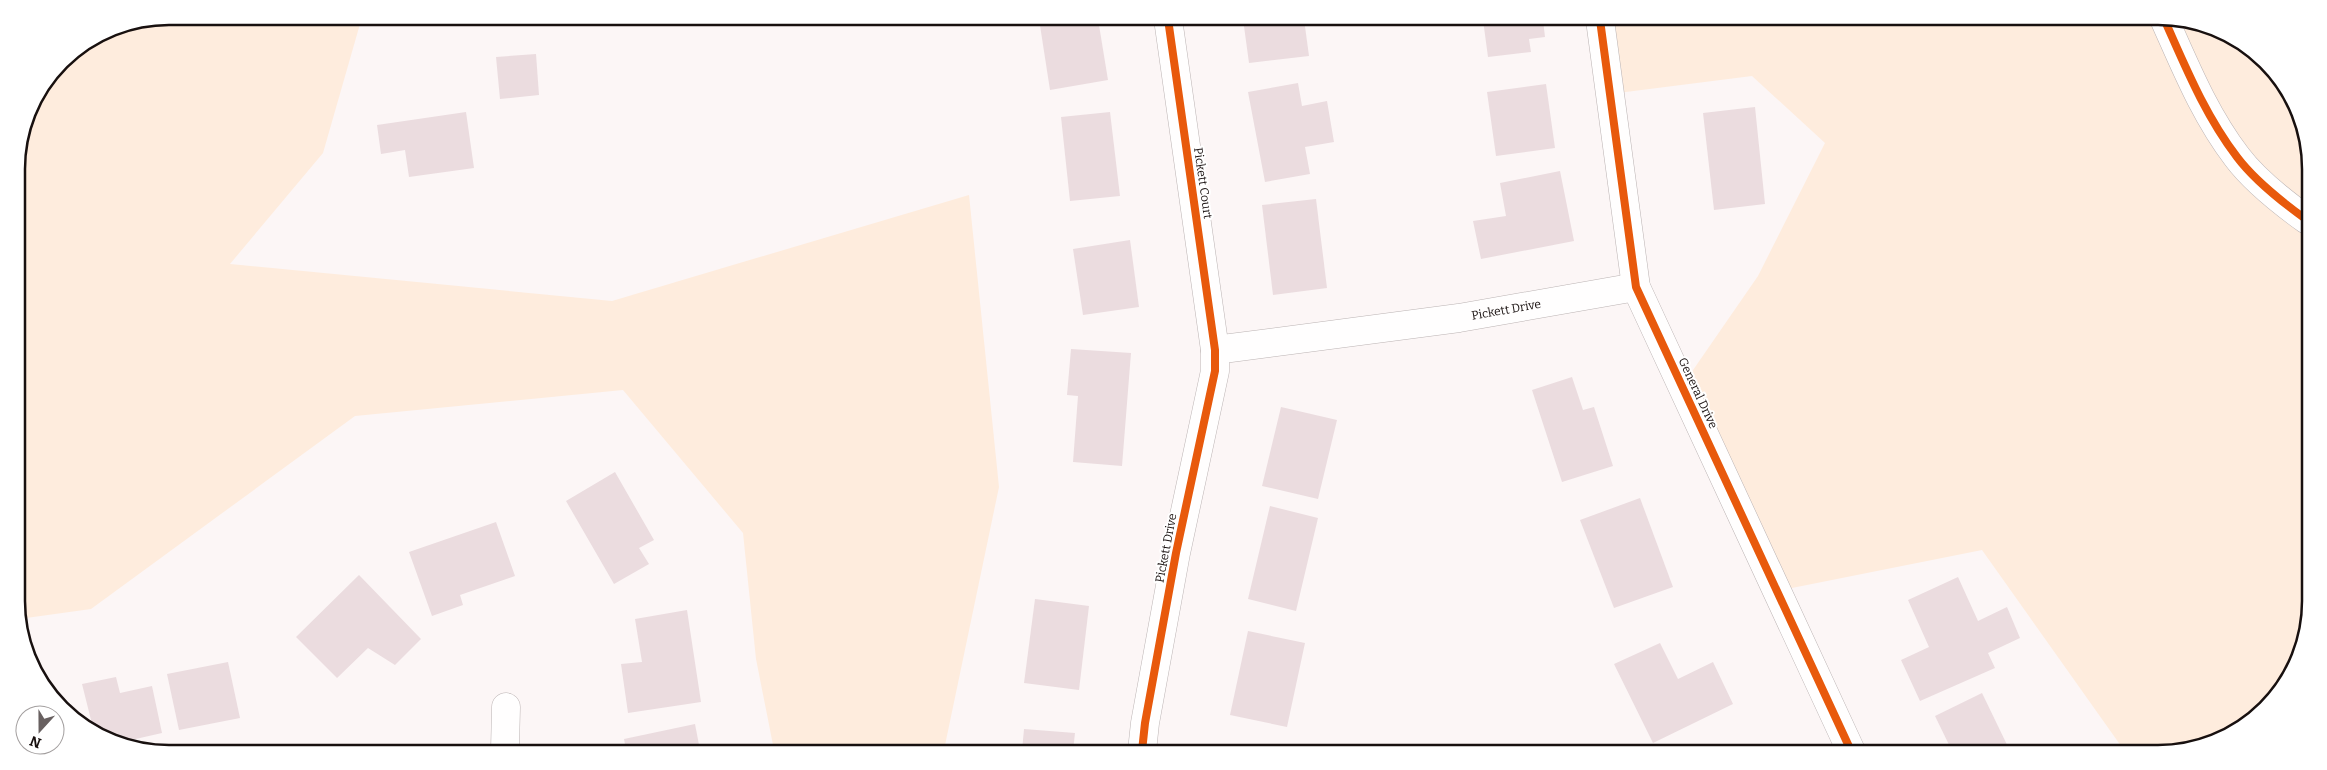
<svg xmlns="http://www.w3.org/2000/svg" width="2327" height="770" viewBox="0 0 2327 770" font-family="Bitter,serif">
	<rect width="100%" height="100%" fill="#fcf6f6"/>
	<g fill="#feecdd">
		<path d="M169 16 362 17 323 153 230 264 612 301 969 195 999 487 944 750H774L756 659 743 533 623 390 355 416 91 609 19 619 17 159 28 110 61 61 111 28Z"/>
		<path d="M1600 20 2198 22 2243 42 2273 68 2308 139 2305 641 2285 686 2251 722 2216 742 2168 753H2126L1982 550 1777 591 1682 386 1758 276 1825 143 1752 76 1610 94Z"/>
	</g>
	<g fill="#ebdcdf">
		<path d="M1039 19H1098L1108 80 1050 90Z"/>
		<path d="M1243 19H1304L1309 56 1249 63Z"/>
		<path d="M1483 20H1543L1545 37 1529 39 1531 52 1488 57Z"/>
		<path d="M536 54 539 95 500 99 496 57Z"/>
		<path d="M1298 83 1302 106 1327 101 1334 142 1305 147 1310 174 1265 182 1248 92Z"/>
		<path d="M1546 84 1555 148 1496 156 1487 92Z"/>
		<path d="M1755 107 1765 204 1714 210 1703 113Z"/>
		<path d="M466 112 474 168 409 177 405 150 381 154 377 125Z"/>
		<path d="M1110 112 1120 196 1070 201 1061 117Z"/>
		<path d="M1560 171 1574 241 1481 259 1473 221 1506 216 1500 183Z"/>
		<path d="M1316 199 1327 288 1273 295 1262 205Z"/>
		<path d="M1130 240 1139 307 1083 315 1073 249Z"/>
		<path d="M1071 349 1131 353 1122 466 1073 462 1078 396 1067 395Z"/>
		<path d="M1572 377 1583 410 1594 407 1613 466 1562 482 1532 390Z"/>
		<path d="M1281 407 1337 420 1318 499 1262 486Z"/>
		<path d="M615 472 654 540 639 548 649 564 614 584 566 501Z"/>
		<path d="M1640 498 1673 587 1614 608 1580 520Z"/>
		<path d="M1270 506 1318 518 1296 611 1248 599Z"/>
		<path d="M496 522 515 576 460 595 463 605 432 616 409 552Z"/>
		<path d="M359 575 421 639 395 665 368 648 337 678 296 637Z"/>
		<path d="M1958 577 1978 621 2007 607 2020 638 1988 653 1995 668 1920 701 1901 660 1929 647 1908 600Z"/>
		<path d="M1035 599 1089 606 1079 690 1024 683Z"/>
		<path d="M687 610 701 702 628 713 621 664 642 662 635 619Z"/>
		<path d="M1248 631 1305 643 1287 727 1230 715Z"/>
		<path d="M1660 643 1678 679 1713 662 1733 704 1653 743 1614 664Z"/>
		<path d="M228 662 240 718 179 730 167 674Z"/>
		<path d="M116 677 120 693 152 686 162 733 118 743 94 732 82 684Z"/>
		<path d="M1982 693 2011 753H1953L1935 716Z"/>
		<path d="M695 724 700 750H626L624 739Z"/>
		<path d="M1024 729 1075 733 1073 751H1022Z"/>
	</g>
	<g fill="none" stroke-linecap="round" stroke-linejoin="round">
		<g stroke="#bbb3b3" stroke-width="29">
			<g id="street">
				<path d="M1600 20 1636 287 1852 753"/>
				<path id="s1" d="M1215 350 1459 318 1636 287"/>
				<path d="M505 749 506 707"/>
				<path d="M1142 751 1145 723 1176 553 1215 371V350L1168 19"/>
			</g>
		</g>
		<g stroke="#bbb3b3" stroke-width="29">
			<path id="secondary" d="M2165 21C2186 68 2205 115 2237 157 2255 181 2282 202 2307 220"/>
		</g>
		<use href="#street" stroke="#fffefe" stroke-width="28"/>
		<use href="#secondary" stroke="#fffefe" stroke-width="28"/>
		<g stroke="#fff" stroke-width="11">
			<g id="cycleway">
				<path d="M1600 20 1636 287 1852 753"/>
				<path d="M2165 21C2186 68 2205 115 2237 157 2255 181 2282 202 2307 220"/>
				<path d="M1142 751 1145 723 1176 553 1215 371V350L1168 19"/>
			</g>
		</g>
		<use href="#cycleway" stroke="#e8590c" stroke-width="8"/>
	</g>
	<g text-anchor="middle" stroke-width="4" stroke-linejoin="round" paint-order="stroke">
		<g font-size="12" fill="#18100f" stroke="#fff">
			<text transform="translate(1203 183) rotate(82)" y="4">Pickett Court</text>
			<text dy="4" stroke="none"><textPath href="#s1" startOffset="294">Pickett Drive</textPath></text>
			<text transform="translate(1698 393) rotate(65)" y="4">General Drive</text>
			<text transform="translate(1166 548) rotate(-79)" y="4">Pickett Drive</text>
		</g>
	</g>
	<path d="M0 0H2327V770H0ZM169 25H2158A144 144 0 0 1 2302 169V601A144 144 0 0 1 2158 745H169A144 144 0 0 1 25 601V169A144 144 0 0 1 169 25Z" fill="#fff" fill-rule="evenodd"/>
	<path fill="none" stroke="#18100f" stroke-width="2.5" d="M169 25H2158A144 144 0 0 1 2302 169V601A144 144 0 0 1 2158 745H169A144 144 0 0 1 25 601V169A144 144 0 0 1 169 25Z"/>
	<g transform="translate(40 730) rotate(201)"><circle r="24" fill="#ffffff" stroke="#a39f9f"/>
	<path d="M0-4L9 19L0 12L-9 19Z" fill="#686060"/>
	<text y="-8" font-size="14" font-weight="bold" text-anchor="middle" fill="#18100f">N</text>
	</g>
</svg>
